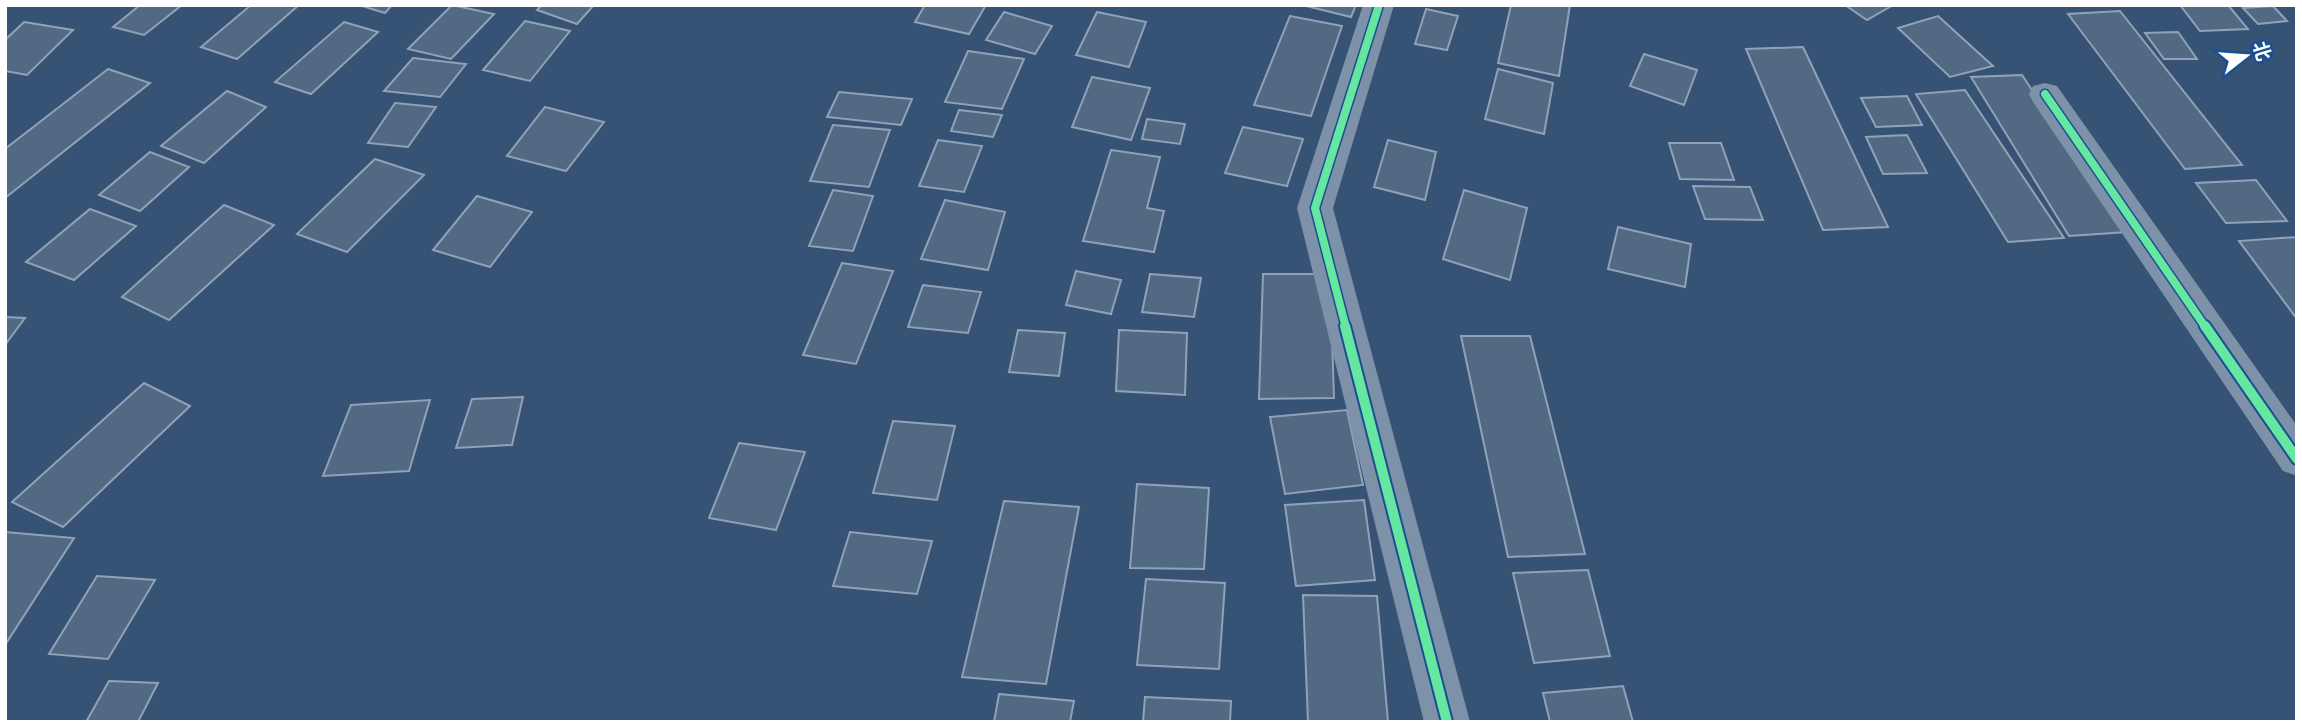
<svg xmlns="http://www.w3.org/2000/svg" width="2302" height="727" viewBox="0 0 2302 727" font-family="'Source Sans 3','Noto Sans SC',sans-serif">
	<rect width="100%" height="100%" fill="#365274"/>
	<g fill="#526984" stroke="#92a2b6" stroke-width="2">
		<path d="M140 5H182L144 35 113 27Z"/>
		<path d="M251 5H299L237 59 201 47Z"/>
		<path d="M359 5H392L385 13Z"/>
		<path d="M452 5 494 14 451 59 408 49Z"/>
		<path d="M542 5H594L577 24 537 10Z"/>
		<path d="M925 5H986L969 34 915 22Z"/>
		<path d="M1302 5H1356L1351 17Z"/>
		<path d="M1511 5H1570L1559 76 1498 63Z"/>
		<path d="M1845 5H1893L1867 20Z"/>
		<path d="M2180 5H2228L2248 29 2200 31Z"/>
		<path d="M2273 6 2287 21 2258 24 2243 8Z"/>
		<path d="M1426 9 1458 16 1447 50 1415 44Z"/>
		<path d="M2120 11 2242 165 2185 169 2068 14Z"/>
		<path d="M1004 12 1052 26 1035 54 986 40Z"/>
		<path d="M1097 12 1146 22 1129 67 1076 55Z"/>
		<path d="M1290 16 1342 26 1311 116 1254 105Z"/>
		<path d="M1938 16 1993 66 1950 77 1898 28Z"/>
		<path d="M525 21 570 31 530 81 483 70Z"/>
		<path d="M24 22 73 30 27 75 5 71V40Z"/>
		<path d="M344 22 378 32 311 94 275 82Z"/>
		<path d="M2178 32 2197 59H2164L2145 33Z"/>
		<path d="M1803 47 1888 227 1823 230 1746 49Z"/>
		<path d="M968 51 1024 59 1002 109 945 102Z"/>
		<path d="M1644 54 1697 70 1684 105 1630 86Z"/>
		<path d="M413 58 466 64 440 97 384 91Z"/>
		<path d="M108 69 150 83 5 198V149Z"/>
		<path d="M1498 69 1553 83 1544 134 1485 119Z"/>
		<path d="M2022 75 2127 232 2069 236 1971 77Z"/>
		<path d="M1092 77 1150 88 1131 140 1072 127Z"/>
		<path d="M1965 90 2064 238 2008 242 1916 94Z"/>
		<path d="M227 91 266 107 204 163 161 146Z"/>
		<path d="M839 92 912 99 901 125 827 117Z"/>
		<path d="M1907 96 1922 125 1876 127 1861 98Z"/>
		<path d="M395 103 436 107 408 147 368 143Z"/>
		<path d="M545 107 604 122 566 171 507 156Z"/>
		<path d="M959 110 1002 115 993 137 951 131Z"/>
		<path d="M1147 119 1185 124 1180 144 1142 139Z"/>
		<path d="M833 125 890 130 869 187 810 181Z"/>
		<path d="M1243 127 1303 139 1287 186 1225 173Z"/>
		<path d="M1907 135 1927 173 1883 174 1866 137Z"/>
		<path d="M938 140 982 146 964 192 919 186Z"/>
		<path d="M1388 140 1436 152 1425 200 1374 187Z"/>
		<path d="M1669 143H1721L1734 180 1680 179Z"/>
		<path d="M1111 150 1160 157 1147 208 1164 211 1154 252 1083 241Z"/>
		<path d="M150 152 189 167 140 211 99 195Z"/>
		<path d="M375 159 424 175 347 252 297 234Z"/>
		<path d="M2256 180 2287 221 2226 223 2196 183Z"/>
		<path d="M1693 186 1750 187 1763 220 1705 219Z"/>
		<path d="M833 190 873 196 853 251 809 246Z"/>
		<path d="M1464 190 1527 208 1510 280 1443 259Z"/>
		<path d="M477 196 532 212 490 267 433 250Z"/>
		<path d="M945 200 1005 212 988 270 921 259Z"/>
		<path d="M224 205 274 225 169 320 122 297Z"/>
		<path d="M90 209 136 226 74 280 26 262Z"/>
		<path d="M1618 227 1691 244 1685 287 1608 269Z"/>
		<path d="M2297 237V319L2239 241Z"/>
		<path d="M842 263 893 271 856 364 803 355Z"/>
		<path d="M1076 271 1121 280 1111 314 1066 305Z"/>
		<path d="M1150 274 1201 278 1194 317 1142 312Z"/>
		<path d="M1263 274H1330L1334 398 1259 399Z"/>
		<path d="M923 285 981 292 968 333 908 327Z"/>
		<path d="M5 317 25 318 5 345Z"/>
		<path d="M1018 330 1065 333 1059 376 1009 372Z"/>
		<path d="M1119 330 1187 333 1185 395 1116 391Z"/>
		<path d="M1461 336H1530L1585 554 1508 557Z"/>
		<path d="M144 383 190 406 63 527 12 502Z"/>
		<path d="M523 397 512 445 456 448 472 399Z"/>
		<path d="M430 400 409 471 323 476 351 405Z"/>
		<path d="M1347 410 1363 485 1285 494 1270 417Z"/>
		<path d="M893 421 955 426 937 500 873 493Z"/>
		<path d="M739 443 805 452 776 530 709 518Z"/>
		<path d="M1137 484 1209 488 1204 569 1130 568Z"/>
		<path d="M1364 500 1375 580 1296 586 1285 505Z"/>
		<path d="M1004 501 1079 507 1046 684 962 677Z"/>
		<path d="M5 532 74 538 5 645Z"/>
		<path d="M850 532 932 541 917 594 833 586Z"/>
		<path d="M1588 570 1610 656 1534 663 1513 573Z"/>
		<path d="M97 576 155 580 108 659 49 654Z"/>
		<path d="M1146 579 1225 583 1219 669 1137 665Z"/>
		<path d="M1303 595 1377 596 1388 722H1308Z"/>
		<path d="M109 681 158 683 138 722H86Z"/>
		<path d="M1623 686 1633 722H1550L1543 693Z"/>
		<path d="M999 694 1074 701 1070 722H994Z"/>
		<path d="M1145 697 1231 701 1230 722H1143Z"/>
	</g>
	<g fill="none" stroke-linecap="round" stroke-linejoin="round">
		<g fill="#7d92a8" fill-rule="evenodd">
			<path d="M1363 5H1394L1333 208 1470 722H1424L1297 208Z"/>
			<path d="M2045 83 2057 86 2297 426V476L2283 471 2033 102 2029 94 2033 86Z"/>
		</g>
		<g stroke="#1b4f8f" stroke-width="11">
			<g id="cycleway-far1">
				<path d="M2045 94 2206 328"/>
				<path d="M1346 328 1315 208 1379 5"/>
			</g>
		</g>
		<g stroke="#1b4f8f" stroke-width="14">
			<g id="cycleway">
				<path d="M1345 326 1447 722"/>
				<path d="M2205 326 2297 459"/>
			</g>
		</g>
		<use href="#cycleway-far1" stroke="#66e7a1" stroke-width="8"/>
		<use href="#cycleway" stroke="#66e7a1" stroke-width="10"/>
	</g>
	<rect width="2302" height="727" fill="none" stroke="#ffffff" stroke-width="14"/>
	<g transform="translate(2246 56) rotate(73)" stroke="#1b4f8f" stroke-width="5" paint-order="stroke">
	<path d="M0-5L12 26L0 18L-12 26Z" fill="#ffffff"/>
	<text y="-10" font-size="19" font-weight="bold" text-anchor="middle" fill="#ffffff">北</text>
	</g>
</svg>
